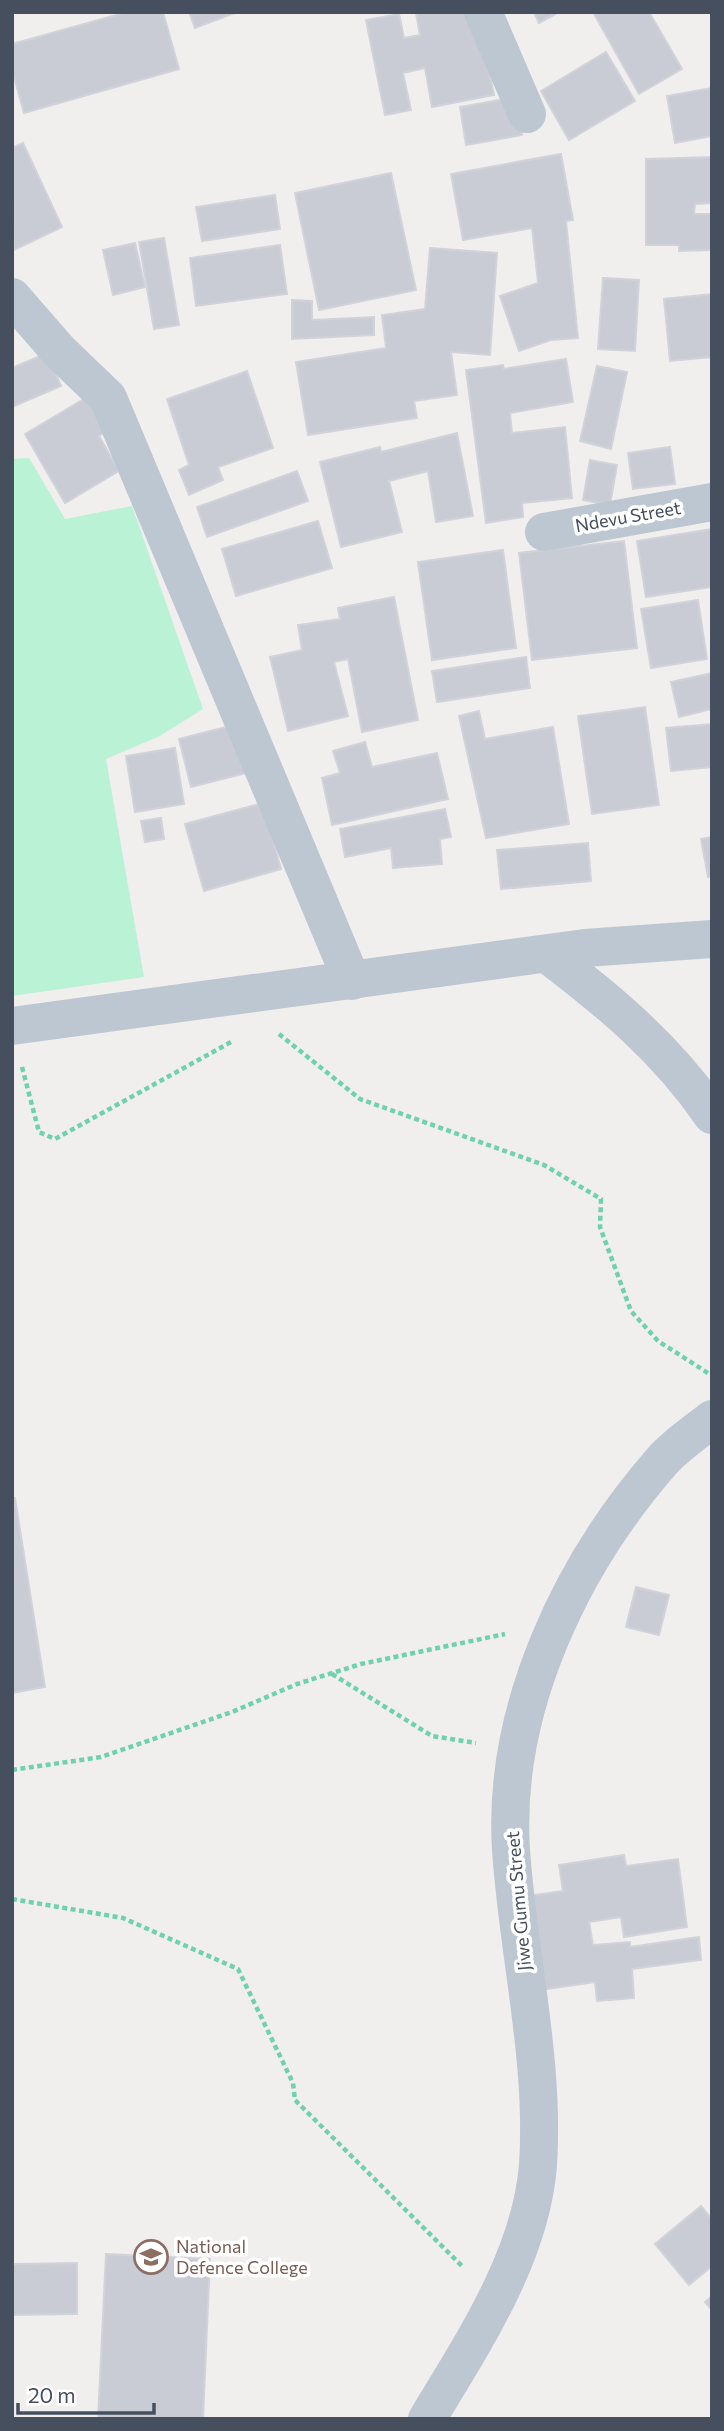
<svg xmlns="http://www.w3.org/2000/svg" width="724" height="2431" viewBox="0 0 724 2431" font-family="Commissioner,sans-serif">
	<rect width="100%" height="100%" fill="#f1eeee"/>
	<path fill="#b9f2d5" d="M29 458 65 519 132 506 203 709 160 736 106 759 144 977 12 996V459Z"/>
	<g fill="#c9ccd4" stroke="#d2d3da" stroke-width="2">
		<path d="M127 12H163L179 69 24 113 12 70V44Z"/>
		<path d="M189 12H237L195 28Z"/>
		<path d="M477 12 494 95 432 107 425 68 403 73 411 110 385 115 366 20 399 14 404 38 420 35 416 13Z"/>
		<path d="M534 12H559L539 23Z"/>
		<path d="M593 12H649L682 69 639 94Z"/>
		<path d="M606 52 635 101 569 140 541 91Z"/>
		<path d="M712 88V136L675 143 667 96Z"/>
		<path d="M516 97 522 135 466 145 460 107Z"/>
		<path d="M23 143 62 227 14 250 12 148Z"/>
		<path d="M561 154 573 220 566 221 578 338 551 340 519 351 500 296 538 283 532 228 463 240 451 174Z"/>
		<path d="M712 157V203L695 204 694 214H712V250L679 251V245H646V159Z"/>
		<path d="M391 173 416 290 319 310 295 193Z"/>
		<path d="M275 195 280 229 202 241 196 207Z"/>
		<path d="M164 238 179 325 154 329 139 242Z"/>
		<path d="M135 243 145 287 113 295 103 250Z"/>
		<path d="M280 245 287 294 196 306 190 258Z"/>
		<path d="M430 248 497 253 490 355 451 352 457 395 414 401 417 418 308 435 296 362 386 348 382 315 425 309Z"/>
		<path d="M603 278 639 280 635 351 598 349Z"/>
		<path d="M712 294V357L670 361 664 299Z"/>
		<path d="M292 300 312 301V320L374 317V335L292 339Z"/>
		<path d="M47 353 61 386 12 407V368Z"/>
		<path d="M566 359 573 402 510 413 512 433 565 427 572 498 522 503 523 517 486 523 466 370 503 365 504 369Z"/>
		<path d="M597 366 627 372 611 449 580 441Z"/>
		<path d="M247 371 273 448 218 467 223 480 189 495 179 470 189 465 167 399Z"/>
		<path d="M87 397 107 431 99 436 119 471 65 503 25 434Z"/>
		<path d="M457 433 473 516 436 522 428 471 389 481 402 532 341 547 320 462 380 447 381 452Z"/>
		<path d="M670 447 675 484 633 489 628 453Z"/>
		<path d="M590 460 617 465 610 505 583 500Z"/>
		<path d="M297 471 308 501 207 537 197 507Z"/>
		<path d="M318 521 332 568 236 596 222 549Z"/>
		<path d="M712 529V587L646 597 637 541Z"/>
		<path d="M624 541 637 648 532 660 519 553Z"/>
		<path d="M503 550 516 648 432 660 418 562Z"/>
		<path d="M394 597 418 720 362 732 348 659 334 662 348 716 288 731 270 657 302 650 298 625 340 619 338 608Z"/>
		<path d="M698 600 707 659 651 668 641 609Z"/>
		<path d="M526 657 530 688 437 702 432 671Z"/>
		<path d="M712 673V709L679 717 671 682Z"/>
		<path d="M645 707 659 805 592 814 578 716Z"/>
		<path d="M479 711 485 739 553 727 569 824 486 838 459 716Z"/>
		<path d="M242 723 254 771 191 787 179 739Z"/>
		<path d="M712 724V767L671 771 666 728Z"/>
		<path d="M365 742 372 767 437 753 448 799 332 825 322 778 340 773 333 751Z"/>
		<path d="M175 748 184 804 135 812 126 756Z"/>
		<path d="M263 803 281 869 204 891 185 824Z"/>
		<path d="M445 809 451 837 440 839 442 864 393 868 391 848 345 857 340 829Z"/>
		<path d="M161 818 164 839 145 842 141 821Z"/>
		<path d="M712 837V876L708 877 701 839Z"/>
		<path d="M588 843 591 881 501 889 497 850Z"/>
		<path d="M15 1498 45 1687 12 1693V1499Z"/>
		<path d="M636 1587 669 1595 659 1635 626 1627Z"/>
		<path d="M624 1855 626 1866 678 1859 687 1927 624 1937 621 1917 589 1922 593 1945 630 1942V1947L699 1937 701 1960 632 1969 634 1998 597 2001 595 1982 533 1991 519 1897 563 1891 559 1865Z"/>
		<path d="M701 2206 712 2219V2266L689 2285 655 2244Z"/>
		<path d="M106 2254 210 2259 203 2419H98Z"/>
		<path d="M77 2263V2314L12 2315V2264Z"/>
		<path d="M712 2296V2310L705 2302Z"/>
	</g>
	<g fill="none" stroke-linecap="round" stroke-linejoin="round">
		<g stroke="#6fd2ac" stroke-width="4.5" stroke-dasharray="5 3.5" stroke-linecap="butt">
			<path d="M279 1034 360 1099 544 1165 601 1199 600 1227 631 1311 658 1341 711 1375"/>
			<path d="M22 1067 39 1132 55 1139 231 1042"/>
			<path d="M332 1674 432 1736 476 1743"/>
			<path d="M12 1770 101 1757 232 1712 297 1684 361 1664 505 1634"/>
			<path d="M12 1899 123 1918 238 1969 293 2083 295 2100 463 2267"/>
		</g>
		<g stroke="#bdc7d1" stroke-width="38">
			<path d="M483 12 527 114"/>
			<path d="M12 297 59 351 108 398 352 981"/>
			<path d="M544 532 712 502"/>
			<path d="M547 954C609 1001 667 1049 712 1115"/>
			<path d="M12 1026 585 948 712 939"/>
			<path d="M427 2419C473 2343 531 2256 538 2165 545 2060 518 1954 511 1850 502 1709 571 1565 662 1461 676 1445 696 1432 712 1419"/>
		</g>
	</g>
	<defs>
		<g id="school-ring" transform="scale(1.75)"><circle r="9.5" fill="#fff" stroke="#8d6e63" stroke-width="1.5"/><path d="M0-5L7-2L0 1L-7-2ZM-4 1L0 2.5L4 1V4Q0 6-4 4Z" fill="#8d6e63"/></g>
	</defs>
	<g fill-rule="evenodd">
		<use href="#school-ring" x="151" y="2257"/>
	</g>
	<g text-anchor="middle" stroke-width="7" stroke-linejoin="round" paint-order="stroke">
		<g font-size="18" fill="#454f5d" stroke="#fff">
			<text transform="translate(628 517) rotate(-10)" y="6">Ndevu Street</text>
			<text transform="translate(519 1901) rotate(-95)" y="6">Jiwe Gumu Street</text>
		</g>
		<g font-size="18" fill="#785e54" stroke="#fff" text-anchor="start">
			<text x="176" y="2253">National<tspan x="176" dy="21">Defence College</tspan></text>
		</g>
	</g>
	<rect width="724" height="2431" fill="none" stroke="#454f5d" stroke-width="28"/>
	<path d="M18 2403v10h136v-10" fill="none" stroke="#454f5d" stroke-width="3.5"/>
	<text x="28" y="2403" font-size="21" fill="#454f5d" stroke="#ffffff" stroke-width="5" paint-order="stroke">20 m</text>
</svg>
